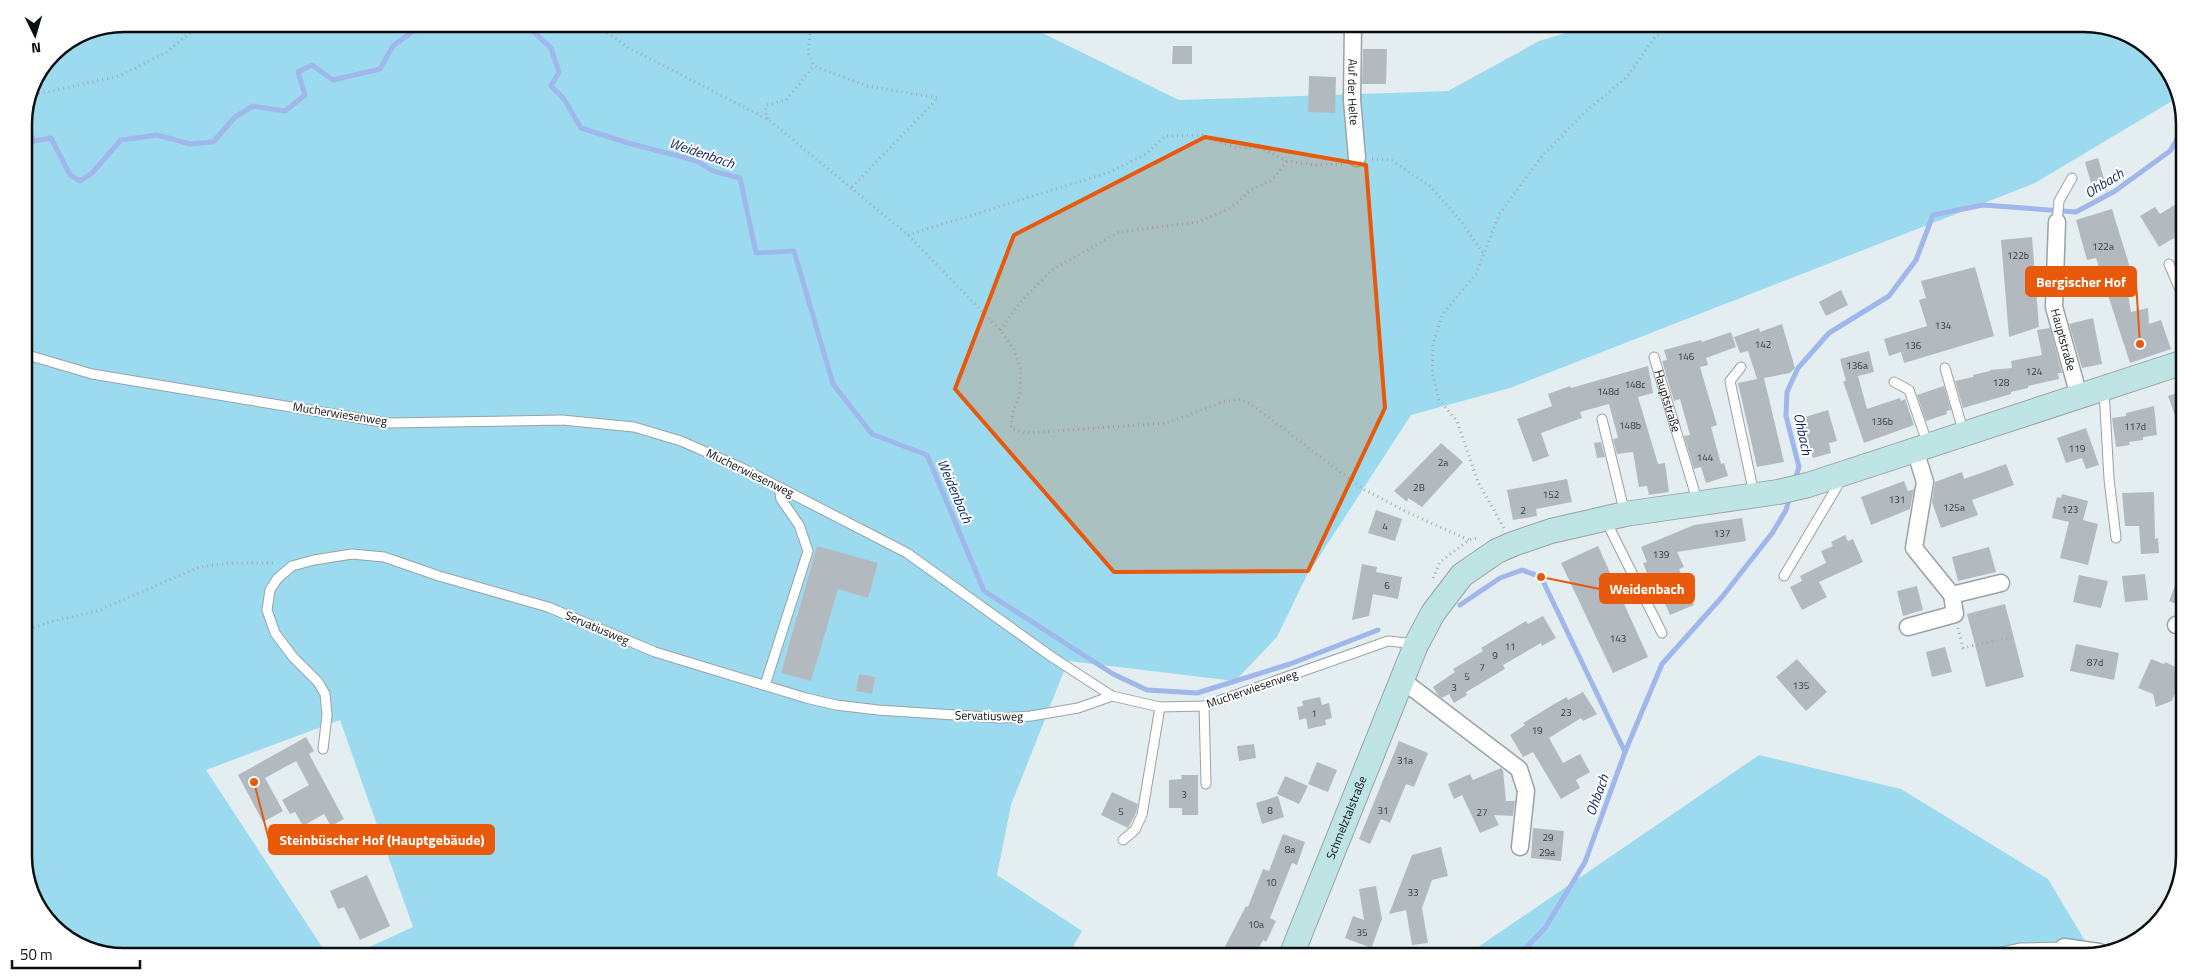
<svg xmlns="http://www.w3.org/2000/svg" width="2208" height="980" viewBox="0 0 2208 980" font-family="'Titillium Web',sans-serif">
	<rect width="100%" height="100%" fill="#e4eef1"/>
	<g fill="#9cdbef">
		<path d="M124 24H1024L1179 100 1448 91 1539 41 1596 24H2084L2123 31 2167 68 2177 98 2035 183 1510 388 1411 415 1306 577 1277 637 1235 681 1068 661 1011 805 997 875 1082 931 1068 956H350L413 927 340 720 206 770 328 956H124L85 949 44 917 24 863V118L31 85 53 53 86 31Z"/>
		<path d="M1759 755 1901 789 2048 879 2093 954 2084 956H1465Z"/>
	</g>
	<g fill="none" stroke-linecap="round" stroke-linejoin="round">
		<g stroke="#9fb7ea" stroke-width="5">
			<path d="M525 24 551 48 559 72 551 86 564 99 581 128 628 143 697 161 713 171 740 178 756 253 794 251 833 384 872 434 927 455 984 591 1113 674 1147 690 1197 693 1290 664 1378 630"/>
			<path d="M24 122 34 141 51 138 70 175 80 181 92 173 121 140 157 135 190 144 213 142 235 117 253 106 285 111 305 95 298 72 312 65 333 80 380 69 393 46 413 31 469 27 480 24"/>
			<path d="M1795 480 1799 467 1786 416 1787 392 1798 368 1829 333 1889 296 1916 260 1933 215 1983 205 2076 212 2115 191 2170 151 2176 141 2184 119"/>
			<path d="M1460 605 1500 578 1522 570 1541 577 1625 752"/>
			<path d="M1518 956 1545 928 1585 862 1625 752 1662 664 1722 597 1773 532 1786 510 1790 496"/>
		</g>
	</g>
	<g fill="#b2babf">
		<path d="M1173 46H1192V64H1172Z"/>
		<path d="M1363 49H1387L1386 84H1362Z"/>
		<path d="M1309 76 1336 77 1335 113 1308 112Z"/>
		<path d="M2098 158 2104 179 2091 183 2085 162Z"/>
		<path d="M2184 199V254L2174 238 2159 247 2140 216 2155 207 2160 214Z"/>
		<path d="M2112 209 2131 271 2124 273 2131 312 2148 308 2149 324 2161 320 2171 349 2130 363 2096 258 2087 260 2076 220Z"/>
		<path d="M2032 237 2039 327 2009 337 2001 240Z"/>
		<path d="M1975 267 1994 336 1904 363 1901 352 1889 356 1884 339 1927 326 1919 300 1926 298 1921 281Z"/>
		<path d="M1841 290 1848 305 1826 316 1819 302Z"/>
		<path d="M2093 318 2102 364 2082 368 2069 324Z"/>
		<path d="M1782 324 1795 368 1790 373 1764 378 1784 462 1757 467 1738 383 1757 379 1748 351 1740 353 1734 337 1759 328 1760 332Z"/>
		<path d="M2050 328 2062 373H2058L2059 379 2028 386V388L2011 392V394L1963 408 1955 381 1973 377V375L1990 371V370L2012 368 2011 361 2042 355 2037 330Z"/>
		<path d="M1731 332 1736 347 1706 358 1708 365 1700 367 1717 425 1711 427 1721 464 1724 463 1728 476 1706 483 1701 467 1694 469 1684 436 1690 435 1680 399 1674 401 1662 361 1667 360 1664 350 1701 340 1702 342Z"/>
		<path d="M1869 351 1874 372 1858 376 1867 409 1900 398 1901 401 1905 399 1914 425 1864 443 1843 381H1846L1840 359Z"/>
		<path d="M1648 366 1653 393 1638 397 1658 464 1665 463 1669 492 1649 495 1647 486 1639 487 1633 452 1617 454 1613 439 1618 438 1609 404 1580 412 1582 418 1541 433 1549 456 1533 462 1517 419 1552 406 1548 394 1570 386 1571 388Z"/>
		<path d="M1944 386 1951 410 1946 411 1947 414 1926 421 1917 395Z"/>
		<path d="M2184 391V435H2182L2168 396Z"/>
		<path d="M2154 406 2157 435 2143 437V440L2129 442 2130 445 2116 447 2112 418 2126 416V413Z"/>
		<path d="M1828 410 1837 441 1829 443 1831 453 1813 458 1802 418Z"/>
		<path d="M2086 428 2099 465 2086 469 2082 458 2066 463 2057 438Z"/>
		<path d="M1601 442 1605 457 1597 458 1594 443Z"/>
		<path d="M1441 443 1463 462 1422 507 1408 498 1407 502 1394 491Z"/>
		<path d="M2006 464 2014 485 1972 500 1978 515 1941 528 1932 502 1935 482 1962 472 1964 479Z"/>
		<path d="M1567 479 1572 502 1536 509 1537 516 1513 520 1507 490Z"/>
		<path d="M1904 481 1908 491 1914 489 1910 509 1871 525 1861 497Z"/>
		<path d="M2154 492 2155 539 2158 538 2159 553 2141 554 2139 526H2125L2122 493Z"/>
		<path d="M2062 494 2088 501 2083 520 2098 524 2088 565 2060 558 2069 522 2052 518 2057 497 2061 498Z"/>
		<path d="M1376 510 1402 519 1395 541 1368 533Z"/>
		<path d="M1742 518 1746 541 1677 552 1684 567 1679 569 1694 605 1670 615 1661 594 1656 595 1643 563 1647 562 1641 547 1694 525Z"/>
		<path d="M1845 535 1848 541 1853 539 1863 562 1819 582 1827 597 1802 610 1790 587 1802 581 1800 576 1826 563 1821 551 1833 546 1831 542Z"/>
		<path d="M817 546 878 563 868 598 838 589 811 681 781 673Z"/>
		<path d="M1598 546 1648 657 1613 673 1561 563Z"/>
		<path d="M1989 547 1996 572 1958 581 1952 557Z"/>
		<path d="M1362 564 1377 567 1376 572 1402 577 1398 599 1373 594 1369 616 1352 620Z"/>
		<path d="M2183 565H2184V607L2169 601Z"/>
		<path d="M2145 574 2148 600 2125 602 2122 576Z"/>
		<path d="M2079 575 2108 581 2101 608 2073 602Z"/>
		<path d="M1917 586 1923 610 1903 616 1897 591Z"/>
		<path d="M2005 604 2024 677 1986 687 1967 614Z"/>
		<path d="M1543 616 1556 638 1542 646 1541 643 1503 665 1505 669 1466 692 1467 695 1454 703 1449 694 1442 698 1438 695 1433 687 1455 672 1453 669 1483 651 1481 648 1526 621 1528 624Z"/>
		<path d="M2076 644 2119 653 2114 680 2070 671Z"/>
		<path d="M1945 647 1952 672 1932 677 1926 652Z"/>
		<path d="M1797 659 1827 692 1806 711 1776 677Z"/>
		<path d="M2151 659 2164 664 2165 662 2184 671 2172 701 2156 707 2153 694 2138 688Z"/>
		<path d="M859 674 875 677 872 694 856 691Z"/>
		<path d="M1583 692 1597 714 1583 721 1581 718 1549 738 1563 763 1580 754 1590 772 1576 780 1580 788 1561 799 1533 752 1523 757 1510 735 1525 725 1523 723 1556 703 1567 697 1568 700Z"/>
		<path d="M1320 697 1322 705 1329 703 1332 718 1325 720 1326 725 1308 729 1306 718 1299 720 1297 707 1303 706 1302 701Z"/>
		<path d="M306 737 314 751 309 754 344 819 331 826 324 814 303 826 295 812 290 814 282 800 309 785 296 761 265 778 283 811 263 822 238 775Z"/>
		<path d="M1399 741 1428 753 1414 787 1406 784 1390 823 1381 819 1370 844 1359 839Z"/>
		<path d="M1254 744 1256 758 1239 761 1237 746Z"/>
		<path d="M1317 762 1337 770 1328 792 1308 784Z"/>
		<path d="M1501 768 1503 770 1506 801H1515L1513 816 1494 815 1499 825 1480 833 1462 795 1454 799 1448 784 1470 774 1473 780Z"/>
		<path d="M1181 775H1198V815H1182V808H1169V780L1182 779Z"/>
		<path d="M1285 776 1308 786 1299 804 1277 794Z"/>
		<path d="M1112 792 1138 804 1136 813 1128 828 1101 815Z"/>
		<path d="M1278 796 1284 817 1262 824 1256 803Z"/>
		<path d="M1533 828 1564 831 1561 861 1531 858Z"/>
		<path d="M1283 834 1305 842 1297 865 1292 863 1270 918 1276 921 1266 942 1263 940 1255 956H1220L1246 906 1248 907 1263 869 1269 871Z"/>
		<path d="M1441 847 1448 876 1432 880 1422 908 1428 943 1412 945 1406 910 1389 914 1412 855Z"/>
		<path d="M367 875 390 926 360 940 344 907 338 909 330 891Z"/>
		<path d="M1376 886 1382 919 1370 952 1369 947 1345 938 1353 916 1364 920 1359 889Z"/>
	</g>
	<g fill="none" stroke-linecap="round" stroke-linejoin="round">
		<g stroke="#99a2a5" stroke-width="11">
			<g id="lane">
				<path d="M2057 222 2059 201 2072 178"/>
				<path d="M2169 264 2184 299"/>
				<path d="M24 354 92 374 388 423 562 420 634 427 681 441 740 467 907 553 1052 657 1112 696 1160 707 1204 706 1388 641 1416 644"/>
				<path id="s1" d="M1654 357 1698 503"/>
				<path d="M1741 367 1730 381 1754 494"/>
				<path d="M1945 368 1964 434"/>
				<path d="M1894 382 1909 390 1928 445"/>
				<path d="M2104 389 2109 479 2116 538"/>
				<path d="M1602 419 1625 514"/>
				<path d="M1605 519 1662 633"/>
				<path d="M1784 576 1841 480"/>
				<path d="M765 685 808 551 799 525 781 499 779 487"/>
				<path d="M1204 706 1206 784"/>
				<path d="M323 749 327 715 325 694 318 682 293 657 275 633 267 610 270 590 277 579 292 566 314 560 352 554 384 557 439 576 548 607 655 652 806 698 836 705 878 710 1001 718 1031 716 1078 708 1112 696"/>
				<path d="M1123 840 1135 830 1142 815 1160 707"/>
				<path d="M1983 956 2021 948 2064 947"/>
				<path d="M2048 956 2063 947"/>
			</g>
		</g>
		<g stroke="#99a2a5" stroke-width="19">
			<g id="street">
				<path id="s2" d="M1353 24 1352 100 1357 158"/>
				<path id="s3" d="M2057 222 2054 307 2079 396"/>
				<path d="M1952 595 2001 583"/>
				<path d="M2176 625 2184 627"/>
				<path d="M1908 627 1955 614 1952 595 1914 548 1925 482 1915 450"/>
				<path d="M1402 680 1519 769 1526 791 1520 847"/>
				<path d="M2064 947 2099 952"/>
			</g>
		</g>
		<g stroke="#99a2a5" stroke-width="26">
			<g id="secondary">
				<path id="s4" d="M1291 956 1416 645 1433 613 1462 575 1497 551 1513 544 1551 531 1625 514 1778 492 1808 485 2184 362"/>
			</g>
		</g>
		<g stroke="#a2aaac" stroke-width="3" stroke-dasharray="1 4" stroke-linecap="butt">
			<path d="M595 24 629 48 769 120 908 235 1000 330 1014 349 1021 370 1020 394 1013 411 1011 428 1026 433 1167 423 1223 402 1238 399 1251 404 1363 489 1409 513 1469 540"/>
			<path d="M811 24 808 53 814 66 867 86 938 98 852 187"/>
			<path d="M29 96 119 76 167 52 200 24"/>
			<path d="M768 119 765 111 767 105 786 100 814 66"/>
			<path d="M1372 159 1391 160 1430 186 1461 221 1484 255"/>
			<path d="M908 235 1110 172 1146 154 1165 136 1202 135 1236 148 1259 147 1287 161 1315 165 1344 164"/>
			<path d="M1000 330 1023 299 1052 270 1119 232 1198 222 1231 208 1251 190 1272 180 1287 161"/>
			<path d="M1504 528 1478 482 1457 421 1439 400 1432 372 1433 344 1442 315 1476 274 1499 215 1542 156 1586 111 1626 78 1655 37 1674 24"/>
			<path d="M1433 578 1440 562 1469 540 1479 538"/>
			<path d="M1958 628 1963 648 2013 637"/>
			<path d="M24 631 49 622 97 611 199 567 232 563H276"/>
		</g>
		<use href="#lane" stroke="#fff" stroke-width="9"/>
		<use href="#street" stroke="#fff" stroke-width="16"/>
		<use href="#secondary" stroke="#bee4e4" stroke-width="24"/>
	</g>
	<path fill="#e8590c" fill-opacity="0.2" stroke="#e8590c" stroke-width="4" stroke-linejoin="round" d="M1205 137 1366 165 1385 408 1308 571 1114 572 955 389 1014 235Z"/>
	<g text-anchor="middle" stroke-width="4" stroke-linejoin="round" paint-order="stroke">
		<g font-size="10" fill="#353a3c">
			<text x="2103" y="250">122a</text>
			<text x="2018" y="259">122b</text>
			<text x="1943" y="329">134</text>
			<text x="1763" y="348">142</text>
			<text x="1913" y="349">136</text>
			<text x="1686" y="360">146</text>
			<text x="1857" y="369">136a</text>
			<text x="2034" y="375">124</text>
			<text x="2001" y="386">128</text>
			<text x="1635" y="388">148c</text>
			<text x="1608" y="395">148d</text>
			<text x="1882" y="425">136b</text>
			<text x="1630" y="429">148b</text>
			<text x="2135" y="430">117d</text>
			<text x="2077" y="452">119</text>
			<text x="1705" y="461">144</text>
			<text x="1443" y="466">2a</text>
			<text x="1419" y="491">2B</text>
			<text x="1551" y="498">152</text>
			<text x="1897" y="503">131</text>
			<text x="1954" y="511">125a</text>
			<text x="2070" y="513">123</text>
			<text x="1523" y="514">2</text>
			<text x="1385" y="530">4</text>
			<text x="1722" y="537">137</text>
			<text x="1661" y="558">139</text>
			<text x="1387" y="589">6</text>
			<text x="1618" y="642">143</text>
			<text x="1510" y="650">11</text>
			<text x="1495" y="659">9</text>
			<text x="2095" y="666">87d</text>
			<text x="1482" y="671">7</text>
			<text x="1467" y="680">5</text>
			<text x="1801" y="689">135</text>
			<text x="1454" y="691">3</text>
			<text x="1566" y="716">23</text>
			<text x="1314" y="717">1</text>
			<text x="1537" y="734">19</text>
			<text x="1405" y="764">31a</text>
			<text x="1184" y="798">3</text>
			<text x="1270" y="814">8</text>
			<text x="1383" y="814">31</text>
			<text x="1121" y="815">5</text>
			<text x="1482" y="816">27</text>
			<text x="1548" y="841">29</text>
			<text x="1290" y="853">8a</text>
			<text x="1547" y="856">29a</text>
			<text x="1271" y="886">10</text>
			<text x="1413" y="896">33</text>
			<text x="1256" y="928">10a</text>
			<text x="1362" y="936">35</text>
		</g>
		<g font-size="12" fill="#0b0f10" stroke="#fff">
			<text dy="4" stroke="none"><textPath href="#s2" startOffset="68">Auf der Helte</textPath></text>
			<text dy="4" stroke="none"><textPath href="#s3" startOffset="119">Hauptstraße</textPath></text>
			<text dy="4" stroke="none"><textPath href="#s1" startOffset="46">Hauptstraße</textPath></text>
			<text transform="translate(340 414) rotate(9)" y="4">Mucherwiesenweg</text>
			<text transform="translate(750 473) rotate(26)" y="4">Mucherwiesenweg</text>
			<text transform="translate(597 628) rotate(23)" y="4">Servatiusweg</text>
			<text transform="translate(1252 689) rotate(-19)" y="4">Mucherwiesenweg</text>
			<text transform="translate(989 716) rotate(1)" y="4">Servatiusweg</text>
			<text dy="4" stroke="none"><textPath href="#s4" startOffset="149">Schmelztalstraße</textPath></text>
		</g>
		<g font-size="14" font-style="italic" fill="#0f2660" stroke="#fff">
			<text transform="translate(702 153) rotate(19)" y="5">Weidenbach</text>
			<text transform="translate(2104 183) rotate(-32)" y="5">Ohbach</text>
			<text transform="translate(1803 434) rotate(78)" y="5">Ohbach</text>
			<text transform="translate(955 491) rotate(67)" y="5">Weidenbach</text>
			<text transform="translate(1597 795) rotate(-70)" y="5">Ohbach</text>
		</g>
	</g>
	<path d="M0 0H2208V980H0ZM124 32H2084A92 92 0 0 1 2176 124V856A92 92 0 0 1 2084 948H124A92 92 0 0 1 32 856V124A92 92 0 0 1 124 32Z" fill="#fff" fill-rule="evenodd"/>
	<path fill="none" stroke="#0b0f10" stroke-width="2.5" d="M124 32H2084A92 92 0 0 1 2176 124V856A92 92 0 0 1 2084 948H124A92 92 0 0 1 32 856V124A92 92 0 0 1 124 32Z"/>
	<path fill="none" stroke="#e8590c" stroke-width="2" d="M2140 344L2136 282M1541 577L1600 589M254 782L269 840"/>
	<g fill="#e8590c" stroke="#fff" stroke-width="2">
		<circle cx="2140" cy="344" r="5"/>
		<circle cx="1541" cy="577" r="5"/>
		<circle cx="254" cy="782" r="5"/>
	</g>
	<g fill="#e8590c" stroke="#e8590c" stroke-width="2">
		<rect x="2026" y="267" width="110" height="29" rx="5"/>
		<rect x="1600" y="574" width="94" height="29" rx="5"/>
		<rect x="269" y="825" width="225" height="29" rx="5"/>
	</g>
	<g font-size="14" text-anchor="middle" font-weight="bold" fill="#fff">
		<text x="2081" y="287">Bergischer Hof</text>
		<text x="1647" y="594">Weidenbach</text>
		<text x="382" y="845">Steinbüscher Hof (Hauptgebäude)</text>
	</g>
	<g transform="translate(35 35) rotate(175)" stroke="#ffffff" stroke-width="4" paint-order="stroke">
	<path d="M0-4L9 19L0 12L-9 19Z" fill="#0b0f10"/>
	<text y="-8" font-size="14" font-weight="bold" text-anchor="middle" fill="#0b0f10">N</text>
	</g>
	<path d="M12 960v8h128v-8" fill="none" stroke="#0b0f10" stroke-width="2.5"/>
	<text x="20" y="960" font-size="15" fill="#0b0f10" stroke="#ffffff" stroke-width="4" paint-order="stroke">50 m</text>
</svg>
